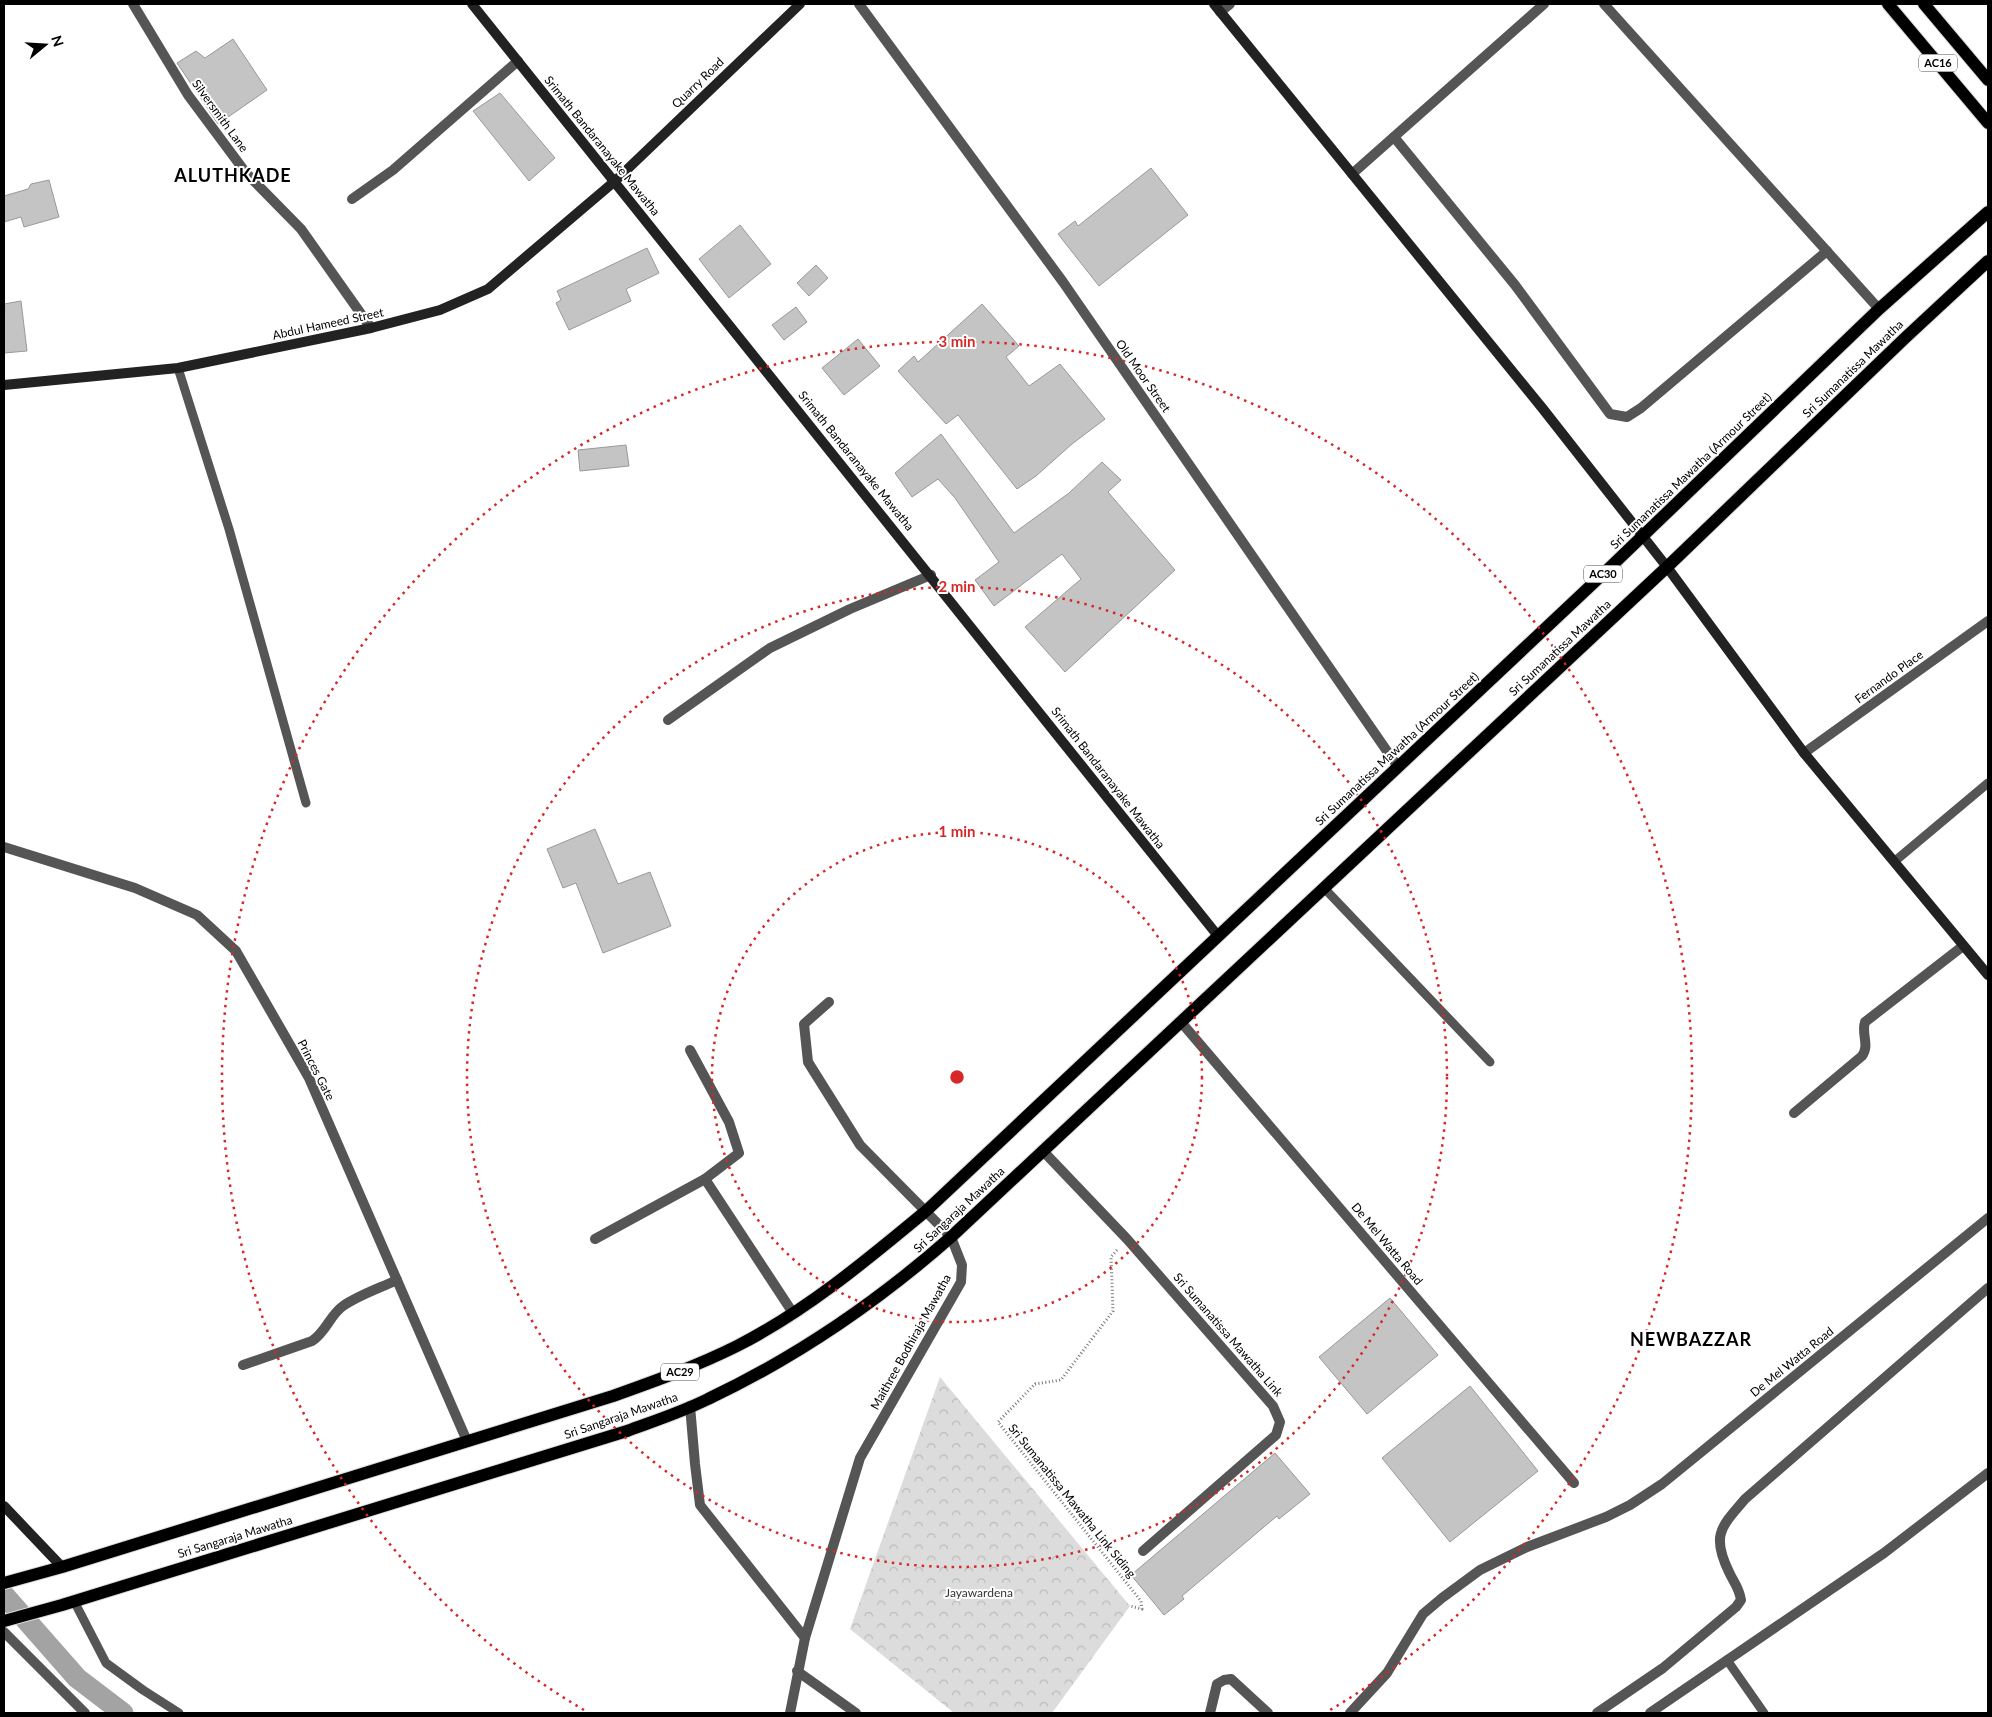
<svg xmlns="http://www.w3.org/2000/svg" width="1992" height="1717" viewBox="0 0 1992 1717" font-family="Lato,sans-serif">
	<defs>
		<pattern id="forest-crowns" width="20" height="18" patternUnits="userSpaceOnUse" patternTransform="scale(1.25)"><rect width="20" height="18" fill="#dcdcdc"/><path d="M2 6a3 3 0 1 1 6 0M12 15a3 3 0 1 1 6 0" fill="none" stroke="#bbb"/></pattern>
	</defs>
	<rect width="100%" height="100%" fill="#fff"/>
	<path fill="url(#forest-crowns)" d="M940 1377 1130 1606 1052 1713H954L850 1629Z"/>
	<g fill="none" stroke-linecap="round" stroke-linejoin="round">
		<path stroke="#a3a3a3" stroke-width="21" d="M4 1595 77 1678 123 1713"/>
	</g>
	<g fill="#c4c4c4" stroke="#999">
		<path d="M233 39 267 90 218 124 177 63 196 51 205 58Z"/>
		<path d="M500 93 555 158 529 181 473 111Z"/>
		<path d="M1151 168 1188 215 1099 286 1058 234 1075 221 1078 226Z"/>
		<path d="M49 180 59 217 24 227 21 217 4 222V196L28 189 31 184Z"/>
		<path d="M740 225 771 264 729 298 699 259Z"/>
		<path d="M647 248 659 273 626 289 631 301 569 330 556 303 561 300 557 291Z"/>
		<path d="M816 265 828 278 809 296 797 283Z"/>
		<path d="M21 301 27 351 4 353V304Z"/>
		<path d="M982 304 1019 346 1006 357 1029 386 1060 364 1105 419 1072 444 1036 476 1017 489 958 415 946 424 898 371 914 356 918 362Z"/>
		<path d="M796 307 807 322 784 340 772 325Z"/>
		<path d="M858 339 880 366 844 395 822 368Z"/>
		<path d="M941 434 1014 533 1069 493 1102 462 1121 480 1108 492 1175 570 1065 672 1025 627 1081 579 1062 554 994 606 975 580 999 562 955 498 938 479 912 497 895 473Z"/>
		<path d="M626 445 629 466 580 471 578 450Z"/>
		<path d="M595 829 618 884 650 872 671 926 603 953 576 883 563 888 547 849Z"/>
		<path d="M1390 1298 1438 1355 1367 1414 1319 1357Z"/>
		<path d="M1470 1386 1538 1471 1450 1542 1382 1458Z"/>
		<path d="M1275 1453 1310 1494 1279 1519 1277 1516 1182 1596 1184 1599 1164 1615 1131 1575Z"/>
	</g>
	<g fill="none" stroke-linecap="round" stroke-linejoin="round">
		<g stroke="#dbdbdb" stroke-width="14">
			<g id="primary">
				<path d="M1888 4 1988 123"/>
				<path d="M1924 4 1988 80"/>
				<path d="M4 1583 62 1567 613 1396C655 1381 697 1366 737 1346 806 1311 867 1260 926 1211L1602 575 1879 309 1988 212"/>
				<path d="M4 1621 62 1605 627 1431C654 1421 682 1412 708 1399 799 1356 876 1303 951 1237L1667 567 1905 338 1988 261"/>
			</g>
		</g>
		<path stroke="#777" stroke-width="3" stroke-dasharray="1 2.5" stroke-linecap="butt" d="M1117 1250 1111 1257 1113 1311 1061 1380 1035 1384 998 1422 1141 1601 1142 1609 1130 1606"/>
		<g stroke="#555" stroke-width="9">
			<path d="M178 368 229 529 306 803"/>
			<path d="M1895 861 1988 783"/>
			<path d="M1324 888 1490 1062"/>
			<path d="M74 1601 106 1663 143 1690 179 1713"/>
			<path d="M1727 1660 1764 1713"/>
		</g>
		<g stroke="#555" stroke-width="10">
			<path d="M133 4 188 95 246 173 301 229 371 328"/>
			<path d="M859 4 1063 282 1398 767"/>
			<path d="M1604 4 1879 309"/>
			<path d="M1220 12 1230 4"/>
			<path d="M1394 137 1515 285 1610 414 1627 417 1641 408 1827 251"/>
			<path d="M1352 174 1544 4"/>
			<path d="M352 199 393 170 518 61"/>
			<path d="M668 720 770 648 850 609 931 575"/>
			<path d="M1804 753 1988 621"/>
			<path d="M4 847 135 888 197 915 236 951 309 1078 467 1441"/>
			<path d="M1181 1022 1574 1483"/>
			<path d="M1794 1113 1862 1056C1870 1045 1861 1034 1865 1022L1963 946"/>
			<path d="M1043 1151 1127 1239 1273 1406 1280 1422 1276 1435 1143 1551"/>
			<path d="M705 1179 793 1313"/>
			<path d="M595 1239 705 1179 739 1153 729 1122 690 1050"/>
			<path d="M243 1365 312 1341C326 1332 330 1315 343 1306 359 1295 380 1288 397 1280"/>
			<path d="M690 1406 695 1464 700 1505 805 1638"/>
			<path d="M4 1632 85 1713"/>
			<path d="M797 1671 856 1713"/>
			<path d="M790 1713 805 1638 860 1458 961 1282 962 1265 951 1237 860 1145 808 1062 804 1024 829 1002"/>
			<path d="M1210 1713 1217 1684 1224 1680 1231 1679 1268 1713"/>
			<path d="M1350 1713 1387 1673 1423 1614 1442 1598 1480 1570 1527 1547 1606 1517 1630 1505 1662 1484 1988 1218"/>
			<path d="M1597 1713 1663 1668 1736 1607 1741 1600C1739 1587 1734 1583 1729 1572 1711 1535 1721 1527 1745 1499L1988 1288"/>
			<path d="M1650 1713 1884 1553 1988 1473"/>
		</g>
		<g stroke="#222" stroke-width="10">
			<path d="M472 4 1218 936"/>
			<path d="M1214 4 1543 409 1667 567 1804 753 1988 975"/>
			<path d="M4 385 178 368 371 328 440 310 488 289 615 181 800 4"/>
			<path d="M4 1506 62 1567"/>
		</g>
		<use href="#primary" stroke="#000" stroke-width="12"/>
	</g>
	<g fill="none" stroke="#d62828" stroke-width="2.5" stroke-dasharray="2.5 5">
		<circle cx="957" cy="1077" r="245"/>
		<circle cx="957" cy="1077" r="490"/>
		<path d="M584 1710A735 735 0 1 1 1330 1710"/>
	</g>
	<g text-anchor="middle" stroke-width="4" stroke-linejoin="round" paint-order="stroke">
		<g fill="#fff" stroke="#4c4c4c" stroke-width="1">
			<rect x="1919" y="54.5" width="38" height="17" rx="4"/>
			<rect x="1584" y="565.5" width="38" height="17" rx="4"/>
			<rect x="661" y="1363.5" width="38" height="17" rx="4"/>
		</g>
		<g font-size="11" font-weight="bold" fill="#000">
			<text x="1938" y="67">AC16</text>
			<text x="1603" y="578">AC30</text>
			<text x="680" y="1376">AC29</text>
		</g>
		<g font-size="12" fill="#000" stroke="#fff">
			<text transform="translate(698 83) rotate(-44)" y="4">Quarry Road</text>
			<text transform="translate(220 116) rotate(54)" y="4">Silversmith Lane</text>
			<text transform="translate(602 146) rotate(51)" y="4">Srimath Bandaranayake Mawatha</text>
			<text transform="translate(328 324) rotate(-12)" y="4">Abdul Hameed Street</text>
			<text transform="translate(1853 369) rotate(-44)" y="4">Sri Sumanatissa Mawatha</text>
			<text transform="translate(1143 376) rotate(55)" y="4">Old Moor Street</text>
			<text transform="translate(856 461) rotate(51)" y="4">Srimath Bandaranayake Mawatha</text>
			<text transform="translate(1691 471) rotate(-44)" y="4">Sri Sumanatissa Mawatha (Armour Street)</text>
			<text transform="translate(1560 648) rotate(-43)" y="4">Sri Sumanatissa Mawatha</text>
			<text transform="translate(1889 677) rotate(-36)" y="4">Fernando Place</text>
			<text transform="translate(1397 749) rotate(-43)" y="4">Sri Sumanatissa Mawatha (Armour Street)</text>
			<text transform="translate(1108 778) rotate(52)" y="4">Srimath Bandaranayake Mawatha</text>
			<text transform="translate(316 1070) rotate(63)" y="4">Princes Gate</text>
			<text transform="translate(959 1210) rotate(-43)" y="4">Sri Sangaraja Mawatha</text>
			<text transform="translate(1387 1244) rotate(50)" y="4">De Mel Watta Road</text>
			<text transform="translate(1228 1335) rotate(49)" y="4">Sri Sumanatissa Mawatha Link</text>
			<text transform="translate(911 1342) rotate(-61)" y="4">Maithree Bodhiraja Mawatha</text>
			<text transform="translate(1792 1362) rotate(-39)" y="4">De Mel Watta Road</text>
			<text transform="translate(621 1416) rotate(-19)" y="4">Sri Sangaraja Mawatha</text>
			<text transform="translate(1072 1501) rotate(51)" y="4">Sri Sumanatissa Mawatha Link Siding</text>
			<text transform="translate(235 1537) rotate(-17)" y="4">Sri Sangaraja Mawatha</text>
		</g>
		<g font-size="12" fill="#333" stroke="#fff">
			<text x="979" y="1597">Jayawardena</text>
		</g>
		<g font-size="18" font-weight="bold" letter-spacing="1" fill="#000" stroke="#fff">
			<text x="233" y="182">ALUTHKADE</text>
			<text x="1691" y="1346">NEWBAZZAR</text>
		</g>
	</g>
	<circle cx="957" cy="1077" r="8" fill="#d62828" stroke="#fff" stroke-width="2.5"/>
	<g font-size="15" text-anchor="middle" font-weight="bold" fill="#d62828" stroke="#fff" stroke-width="4" stroke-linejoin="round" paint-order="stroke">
		<text x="957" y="347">3 min</text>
		<text x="957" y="592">2 min</text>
		<text x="957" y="837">1 min</text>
	</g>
	<rect width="1992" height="1717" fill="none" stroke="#000000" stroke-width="10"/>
	<g transform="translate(45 45) rotate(72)" stroke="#ffffff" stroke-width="4" paint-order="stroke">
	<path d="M0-4L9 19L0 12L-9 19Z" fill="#000000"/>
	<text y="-8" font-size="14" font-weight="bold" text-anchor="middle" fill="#000000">N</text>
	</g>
</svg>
